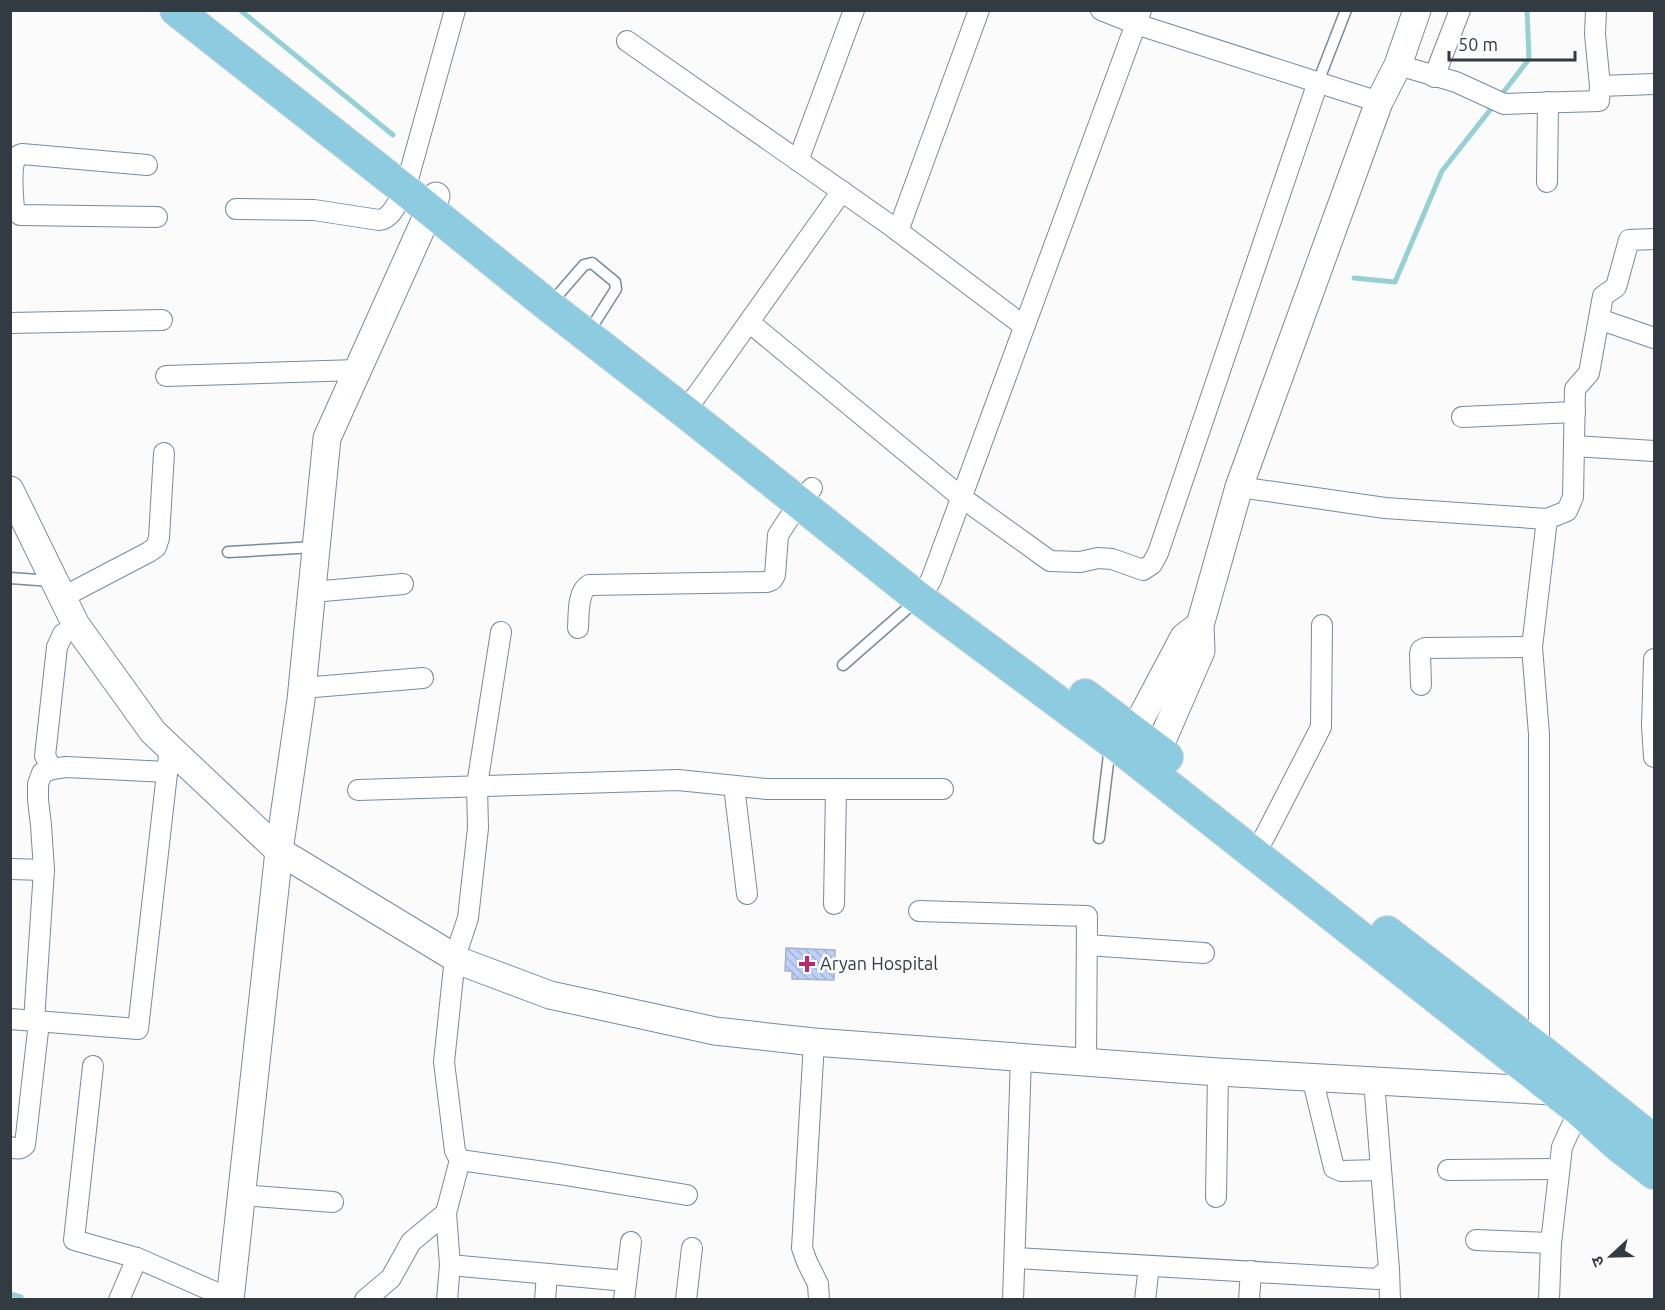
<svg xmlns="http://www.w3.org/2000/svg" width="1665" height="1310" viewBox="0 0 1665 1310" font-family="Ubuntu,'Noto Sans Devanagari',sans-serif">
	<defs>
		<pattern id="building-back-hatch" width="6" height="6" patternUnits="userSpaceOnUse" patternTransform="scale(1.5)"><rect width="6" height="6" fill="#becff8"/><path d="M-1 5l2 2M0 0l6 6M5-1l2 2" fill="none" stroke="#a4b2d6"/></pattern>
	</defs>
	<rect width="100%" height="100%" fill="#fbfbfb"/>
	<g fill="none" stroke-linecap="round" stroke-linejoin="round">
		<g stroke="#95d0d5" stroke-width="5">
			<path d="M240 10 393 135"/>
			<path d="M1499 98 1529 59 1527 10"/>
			<path d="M1354 278 1395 282 1442 171 1494 105"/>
			<path d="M10 1294 21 1297V1300"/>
		</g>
	</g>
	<path fill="url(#building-back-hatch)" stroke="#a8b2ca" stroke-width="1.5" d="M786 948 835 950 834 980 792 979V971H785Z"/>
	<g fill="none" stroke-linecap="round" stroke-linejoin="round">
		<g stroke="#778b9e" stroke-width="13">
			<g id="lane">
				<path d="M1318 82 1346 10"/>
				<path d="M551 303 584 265 592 263 615 282 616 289 588 333"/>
				<path d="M228 552 315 547"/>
				<path d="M10 578 52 581"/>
				<path d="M843 665 917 600"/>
				<path d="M1099 838 1110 746"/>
			</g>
		</g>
		<g stroke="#778b9e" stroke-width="22">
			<g id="street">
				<path d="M1101 10 1136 24 1379 102"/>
				<path d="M1596 10 1595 34 1600 86"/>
				<path d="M627 41 890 225 1024 326"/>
				<path d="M1398 65 1456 82 1504 104 1599 101 1600 86 1654 84"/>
				<path d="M1434 77 1460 10"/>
				<path d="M798 161 854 10"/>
				<path d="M147 165 22 154C19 155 17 155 15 160 11 169 13 197 14 209L20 215 157 217"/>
				<path d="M1547 182 1548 102"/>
				<path d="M236 209 314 210 379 220C392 219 398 201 405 190L455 10"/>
				<path d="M898 231 979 10"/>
				<path d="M1599 319 1654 338"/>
				<path d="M749 322 961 497 1050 561 1080 562 1098 558 1112 559 1143 570 1152 564 1158 553 1318 82"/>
				<path d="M10 323 162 320"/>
				<path d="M166 376 357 370"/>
				<path d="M684 411 697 395 842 191"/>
				<path d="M1462 417 1575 412"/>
				<path d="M1574 446 1654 451"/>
				<path d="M1239 487 1385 508 1547 519 1567 511 1573 497 1575 389 1589 373 1603 296 1616 287 1629 240 1654 239"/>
				<path d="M312 592 403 584"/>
				<path d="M63 597 149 552 156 547 159 538 164 453"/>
				<path d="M920 597 931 580 1141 10"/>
				<path d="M578 628C579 614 577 592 589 585L767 582 772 580 775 575 778 535 799 503 812 488"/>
				<path d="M501 632 477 785 478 828 468 918 455 957 444 1062 455 1151 460 1160 559 1174 687 1195"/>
				<path d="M1654 659 1652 726 1654 757"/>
				<path d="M1421 685 1420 654 1421 650 1425 648 1532 647"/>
				<path d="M302 688 423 678"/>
				<path d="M52 769 45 756 57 647 63 634 76 625"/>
				<path d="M734 786 747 894"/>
				<path d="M358 790 678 780 766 789H943"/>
				<path d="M1254 854 1265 836 1321 727 1322 625"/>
				<path d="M10 869 44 870"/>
				<path d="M834 904 836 789"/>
				<path d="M919 911 1087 916 1086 1062"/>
				<path d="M1087 945 1204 953"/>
				<path d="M10 1019 138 1029 170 747"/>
				<path d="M34 1021 44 870 41 825 38 800V784L42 773 52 769 66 767 167 772"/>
				<path d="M814 1042 802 1248 807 1262 818 1284 819 1300"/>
				<path d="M1539 1055V734L1532 647 1547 519"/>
				<path d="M93 1066 74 1240 137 1258 233 1300"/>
				<path d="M1312 1077 1334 1168 1341 1171 1381 1170"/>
				<path d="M10 1147C17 1149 20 1150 25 1145L39 1022"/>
				<path d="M1448 1170 1559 1169"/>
				<path d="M241 1195 333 1202"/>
				<path d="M1216 1197 1218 1072"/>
				<path d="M1476 1240 1551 1243"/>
				<path d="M1016 1258 1377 1279 1389 1269 1374 1081"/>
				<path d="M450 1265 626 1281"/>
				<path d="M1389 1269 1390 1300"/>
				<path d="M119 1300 137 1258"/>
				<path d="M365 1300 391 1278 411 1242 446 1213"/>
				<path d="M447 1300 450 1265 446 1213 460 1160"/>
				<path d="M545 1300 547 1274"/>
				<path d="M624 1300 631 1242"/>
				<path d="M686 1300 692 1248"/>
				<path d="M1013 1300 1021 1057"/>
				<path d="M1145 1300 1149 1266"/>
				<path d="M1249 1300 1251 1271"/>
				<path d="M1549 1300 1551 1243 1562 1147 1579 1110 1585 1101"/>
			</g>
		</g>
		<g stroke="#778b9e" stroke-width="29">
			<g id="secondary">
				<path d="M10 490 76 625 153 732 279 851 462 962 550 995 715 1031 814 1042 1218 1072 1553 1091 1562 1090"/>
				<path d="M1124 750 1184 637 1200 625"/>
				<path d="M1147 766 1158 750 1201 651 1200 625 1239 487 1379 102 1398 65 1417 10"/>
				<path d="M230 1300 279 851 301 700 327 438 436 196"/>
			</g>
		</g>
		<g stroke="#d6d8d9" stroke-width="34">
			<g id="primary">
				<path d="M176 10 405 190 549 306 684 411 916 596 1124 751 1579 1110 1619 1146 1654 1173"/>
				<path d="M1085 695 1167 757"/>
				<path d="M1387 932 1539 1049 1654 1141"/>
			</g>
		</g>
		<use href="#lane" stroke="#fff" stroke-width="10"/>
		<use href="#street" stroke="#fff" stroke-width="20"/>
		<use href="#secondary" stroke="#fff" stroke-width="27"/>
		<use href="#primary" stroke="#8ccbe0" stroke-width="32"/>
	</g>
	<path fill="#b32c6e" stroke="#fbfbfb" stroke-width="2" d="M804 955h6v6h6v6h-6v6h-6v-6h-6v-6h6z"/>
	<g text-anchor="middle" stroke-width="6" stroke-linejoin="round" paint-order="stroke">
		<g font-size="18" fill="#323a42" stroke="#fbfbfb" text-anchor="start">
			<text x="820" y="970">Aryan Hospital</text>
		</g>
	</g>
	<rect width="1665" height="1310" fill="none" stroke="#323a42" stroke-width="24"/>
	<g transform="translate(1611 1256) rotate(248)" stroke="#fbfbfb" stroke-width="4.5" paint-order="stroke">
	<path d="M0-4.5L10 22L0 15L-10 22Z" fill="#323a42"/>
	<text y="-9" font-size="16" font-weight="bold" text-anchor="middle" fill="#323a42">उ</text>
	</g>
	<path d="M1449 51v9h126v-9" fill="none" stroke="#323a42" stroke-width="3"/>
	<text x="1458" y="51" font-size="18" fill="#323a42" stroke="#fbfbfb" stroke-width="4.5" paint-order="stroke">50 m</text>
</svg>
